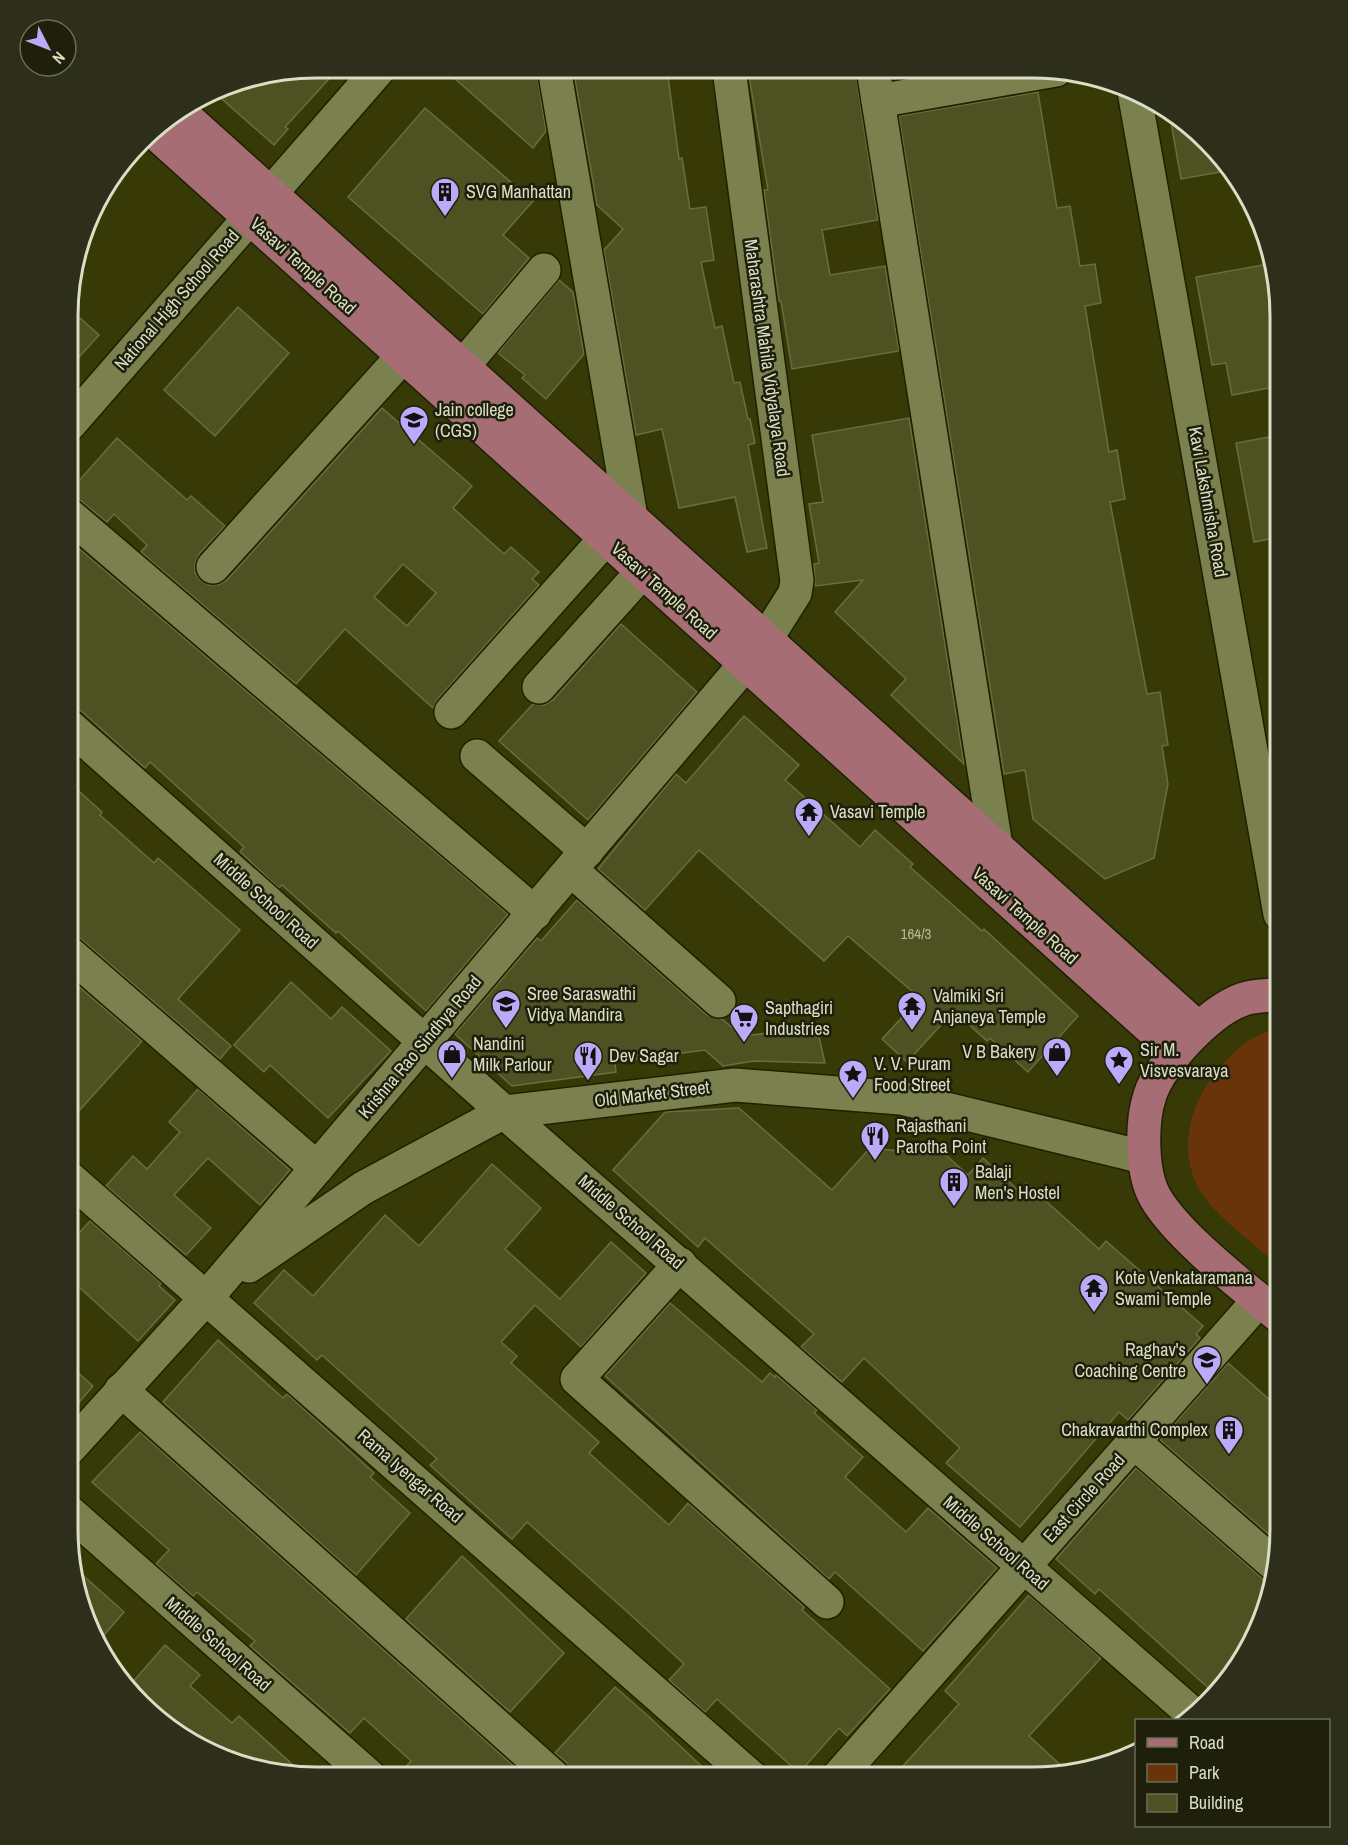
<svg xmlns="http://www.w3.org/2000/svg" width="1348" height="1845" viewBox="0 0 1348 1845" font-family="'Archivo Narrow',sans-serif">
	<rect width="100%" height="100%" fill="#373a07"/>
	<path fill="#693409" d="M1280 1029V1267C1260 1249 1219 1218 1205 1198 1176 1158 1187 1108 1217 1071 1233 1052 1254 1031 1280 1029Z"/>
	<g fill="#4e5222" stroke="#6a6e3e" stroke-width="1.5" fill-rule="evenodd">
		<path d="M316 68H339L285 127 288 129 274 145 215 93 237 81Z"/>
		<path d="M443 68H536L546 131 533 148Z"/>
		<path d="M573 68 667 69 679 159 682 158 690 209 706 207 714 260 701 262 715 328 722 326 734 383 740 382 748 419H750L755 443 748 445 767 548 747 552 735 497 679 508 662 429 636 435 604 250 623 229 597 205Z"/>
		<path d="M790 69H855L878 220 822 230 830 275 885 266 899 351 792 369 781 301H779L764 190H768L749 76Z"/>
		<path d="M892 69H950L894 79Z"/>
		<path d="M1038 92 1057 208 1070 206 1080 266 1095 264 1101 303 1085 306 1109 452 1117 450 1125 499 1110 502 1147 694 1160 692 1168 745 1162 746 1168 784 1154 858 1105 879 1033 819 1025 770 1004 774 899 116Z"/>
		<path d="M425 108 533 201 503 235 529 258 483 314 348 197Z"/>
		<path d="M1169 111 1183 119 1226 171 1181 179Z"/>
		<path d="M1268 264 1274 300H1277L1280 316V386L1232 395 1226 363 1212 365 1196 277Z"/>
		<path d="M559 280 573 292 584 354 546 399 522 378 525 375 498 353Z"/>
		<path d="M238 307 289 353 215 436 164 390Z"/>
		<path d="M70 309 99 335 70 367Z"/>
		<path d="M382 408 472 486 453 508 504 554 511 547 539 572 532 579 539 585 437 700 433 708 345 629 296 684 141 552 147 545 114 514 107 522 81 501 69 497V492L117 438 187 500 191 496 225 526 199 554 195 564V573L200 580 209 585H218L227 580ZM403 564 436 593 407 626 374 597Z"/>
		<path d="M909 418 964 764 891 695 906 679 835 612 863 580 815 586 814 564 819 563 809 504 823 502 812 435Z"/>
		<path d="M1280 435V537L1254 542 1236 443Z"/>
		<path d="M69 540 508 914 426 1011 338 931 336 933 282 885 279 888 240 852 244 847 150 762 145 768 69 700Z"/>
		<path d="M621 624 697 692 588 820 499 741 533 704 544 705 553 700Z"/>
		<path d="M744 716 799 765 785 780 860 847 875 830 913 864 910 867 982 931 984 929 1078 1016 1028 1072 990 1038 987 1041 954 1011 907 1062 882 1039 920 998 848 936 824 961 699 850 645 910 598 869 676 774 686 783Z"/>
		<path d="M69 782 102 812 100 815 154 863 158 858 240 930 178 999 231 1046 220 1059 81 939 69 935Z"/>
		<path d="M577 900 707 1015 722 1019 742 1036 779 1032 819 1037 825 1063 754 1061 723 1066 705 1050 615 1062 616 1072 512 1086 455 1034 537 938 541 941Z"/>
		<path d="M68 977 142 1041 68 1123Z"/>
		<path d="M291 982 331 1019 342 1007 391 1051 328 1118 270 1065 264 1072 234 1045Z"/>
		<path d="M198 1089 290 1170 260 1205 208 1158 174 1195 211 1228 186 1255 106 1186 133 1156 147 1169 180 1132 169 1122Z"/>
		<path d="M739 1108 832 1190 870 1148 931 1154 937 1147 968 1175 983 1158 1019 1191 1026 1183 1099 1249 1106 1241 1203 1326 1196 1334 1200 1338 1128 1420 1119 1412 1020 1527 946 1463 960 1448 864 1358 842 1382 801 1347 814 1334 705 1238 698 1247 613 1170 665 1112Z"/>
		<path d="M492 1164 541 1208 505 1249 560 1299 611 1242 646 1273 581 1347 535 1305 501 1342 517 1356 511 1363 599 1442 589 1453 669 1525 688 1503 804 1607 802 1610 890 1689 847 1736 839 1728 799 1773 717 1699 705 1712 669 1680 684 1664 633 1617 527 1522 512 1539 430 1465 437 1459 322 1355 317 1360 254 1303 284 1270 313 1296 385 1215 419 1246Z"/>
		<path d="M90 1221 161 1283 159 1286 175 1300 138 1341 68 1277V1245Z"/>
		<path d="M670 1303 762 1382 770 1373 775 1377 776 1375 817 1410 814 1413 863 1457 845 1477 906 1532 928 1508 997 1568 923 1651 835 1572 829 1579 605 1376Z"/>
		<path d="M218 1340 283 1398 287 1394 296 1402 374 1473 370 1477 410 1513 356 1575 163 1402Z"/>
		<path d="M1228 1363 1280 1409V1544L1160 1440Z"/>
		<path d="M68 1364 93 1386 68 1415Z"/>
		<path d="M140 1432 331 1603 525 1776H397L411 1761 364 1718 350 1733 250 1646 255 1641 197 1592 193 1596 156 1564 169 1550 92 1482Z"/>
		<path d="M1136 1468 1262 1578 1273 1582 1267 1609 1238 1667 1215 1694 1099 1589 1095 1594 1056 1559Z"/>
		<path d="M462 1556 564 1653 510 1712 406 1619Z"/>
		<path d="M77 1570 124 1612 97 1643 93 1638Z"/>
		<path d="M1029 1595 1101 1658 1029 1736 1066 1770 1032 1778 893 1777 959 1704 945 1691Z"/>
		<path d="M165 1645 200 1675 190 1686 232 1723 239 1716 304 1775H284L221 1759 165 1726 131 1684Z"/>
		<path d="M615 1687 648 1716 713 1777 571 1776 566 1762 555 1753Z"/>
	</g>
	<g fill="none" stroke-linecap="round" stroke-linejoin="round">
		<g stroke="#1f2000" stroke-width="36">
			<g id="minor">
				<path d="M554 68 631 517"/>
				<path d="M873 69 996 846 983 860"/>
				<path d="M1134 91 1280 914"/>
				<path d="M878 101 1056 70"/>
				<path d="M463 366 544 270"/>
				<path d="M69 425 380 68"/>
				<path d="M69 515 535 913"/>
				<path d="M213 567 403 356"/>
				<path d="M539 687 643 571"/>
				<path d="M451 712 606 538"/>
				<path d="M69 726 504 1112 1195 1716"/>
				<path d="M477 756 587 851"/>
				<path d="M571 870 719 1001"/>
				<path d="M69 953 317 1168"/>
				<path d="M68 1177 751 1777"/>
				<path d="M680 1264 577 1379 827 1602"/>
				<path d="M249 1266 363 1188 504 1112 735 1085 901 1098 1143 1157"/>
				<path d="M121 1390 553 1776"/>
				<path d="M1134 1442 1274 1564"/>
				<path d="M68 1450 207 1297 730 682 766 639 795 593 797 581 729 69"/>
				<path d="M68 1511 369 1776"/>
				<path d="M838 1777 1259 1300"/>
			</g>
		</g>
		<g stroke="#1f2000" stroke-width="36">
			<g id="major">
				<path d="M181 113 1198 1028"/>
				<path d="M152 130 1177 1052"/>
				<path d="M1280 1317C1244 1287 1177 1236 1155 1197 1141 1172 1141 1122 1150 1095 1161 1062 1211 1010 1244 999 1255 995 1269 996 1280 994"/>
			</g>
		</g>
		<use href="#minor" stroke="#7b804f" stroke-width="33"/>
		<use href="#major" stroke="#a66d74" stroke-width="33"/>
	</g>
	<defs>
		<g id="building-pin" transform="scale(1.5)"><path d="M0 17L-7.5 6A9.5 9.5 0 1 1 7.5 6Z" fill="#baaaf7" stroke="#1e200c"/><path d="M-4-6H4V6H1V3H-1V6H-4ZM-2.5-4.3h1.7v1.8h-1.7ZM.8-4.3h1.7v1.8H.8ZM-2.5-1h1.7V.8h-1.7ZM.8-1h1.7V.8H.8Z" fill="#111"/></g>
		<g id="university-pin" transform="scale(1.5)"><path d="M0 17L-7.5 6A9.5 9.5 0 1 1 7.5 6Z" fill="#baaaf7" stroke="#1e200c"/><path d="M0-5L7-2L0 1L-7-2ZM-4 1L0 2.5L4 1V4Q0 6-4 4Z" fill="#111"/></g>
		<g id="temple-pin" transform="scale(1.5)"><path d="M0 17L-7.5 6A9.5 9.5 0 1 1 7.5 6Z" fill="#baaaf7" stroke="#1e200c"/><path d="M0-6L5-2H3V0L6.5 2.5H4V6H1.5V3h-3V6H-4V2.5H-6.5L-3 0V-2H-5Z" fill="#111"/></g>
		<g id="school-pin" transform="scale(1.5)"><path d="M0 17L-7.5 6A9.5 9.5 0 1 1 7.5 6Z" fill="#baaaf7" stroke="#1e200c"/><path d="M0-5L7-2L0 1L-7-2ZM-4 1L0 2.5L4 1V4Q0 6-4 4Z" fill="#111"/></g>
		<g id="supermarket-pin" transform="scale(1.5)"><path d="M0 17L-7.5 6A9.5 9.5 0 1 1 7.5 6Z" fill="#baaaf7" stroke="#1e200c"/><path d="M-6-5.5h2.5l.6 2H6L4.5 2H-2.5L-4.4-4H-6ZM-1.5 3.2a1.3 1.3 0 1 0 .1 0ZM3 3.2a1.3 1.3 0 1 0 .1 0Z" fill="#111"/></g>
		<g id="shop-pin" transform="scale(1.5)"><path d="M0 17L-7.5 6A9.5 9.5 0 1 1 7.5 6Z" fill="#baaaf7" stroke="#1e200c"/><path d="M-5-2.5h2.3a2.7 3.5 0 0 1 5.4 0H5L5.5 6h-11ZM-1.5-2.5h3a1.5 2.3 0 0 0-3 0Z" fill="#111"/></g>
		<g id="restaurant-pin" transform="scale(1.5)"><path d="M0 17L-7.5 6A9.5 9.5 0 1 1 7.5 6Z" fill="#baaaf7" stroke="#1e200c"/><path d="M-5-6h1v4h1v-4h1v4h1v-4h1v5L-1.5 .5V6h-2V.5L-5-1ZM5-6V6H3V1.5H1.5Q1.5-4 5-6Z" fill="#111"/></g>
		<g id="sight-pin" transform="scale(1.5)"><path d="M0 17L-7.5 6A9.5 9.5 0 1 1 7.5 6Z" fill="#baaaf7" stroke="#1e200c"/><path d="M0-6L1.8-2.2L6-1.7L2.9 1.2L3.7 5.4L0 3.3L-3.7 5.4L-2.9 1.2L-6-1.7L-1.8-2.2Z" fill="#111"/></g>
	</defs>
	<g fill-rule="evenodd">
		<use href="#building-pin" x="445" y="192"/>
		<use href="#university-pin" x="414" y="420"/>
		<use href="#temple-pin" x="809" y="812"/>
		<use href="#school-pin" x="506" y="1004"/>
		<use href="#temple-pin" x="912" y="1006"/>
		<use href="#supermarket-pin" x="744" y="1018"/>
		<use href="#shop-pin" x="1057" y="1052"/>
		<use href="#shop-pin" x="452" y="1054"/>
		<use href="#restaurant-pin" x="588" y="1056"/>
		<use href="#sight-pin" x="1119" y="1060"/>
		<use href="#sight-pin" x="853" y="1074"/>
		<use href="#restaurant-pin" x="875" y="1136"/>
		<use href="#building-pin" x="954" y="1182"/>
		<use href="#temple-pin" x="1094" y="1288"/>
		<use href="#school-pin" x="1207" y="1360"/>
		<use href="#building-pin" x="1229" y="1430"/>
	</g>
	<g text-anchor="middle" stroke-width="5" stroke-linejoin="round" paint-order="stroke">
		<g font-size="15" fill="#b8bb9c">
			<text x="916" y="939">164/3</text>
		</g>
		<g font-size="18" fill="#dbdec4" stroke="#1e200c" text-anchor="start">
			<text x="466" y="198">SVG Manhattan</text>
			<text x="435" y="416">Jain college<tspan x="435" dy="21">(CGS)</tspan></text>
			<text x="830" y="818">Vasavi Temple</text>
			<text x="527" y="1000">Sree Saraswathi<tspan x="527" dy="21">Vidya Mandira</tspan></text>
			<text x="933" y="1002">Valmiki Sri<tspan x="933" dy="21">Anjaneya Temple</tspan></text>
			<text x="765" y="1014">Sapthagiri<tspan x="765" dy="21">Industries</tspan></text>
			<text x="473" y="1050">Nandini<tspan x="473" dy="21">Milk Parlour</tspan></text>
			<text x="1140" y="1056">Sir M.<tspan x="1140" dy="21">Visvesvaraya</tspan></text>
			<text x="1036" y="1058" text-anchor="end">V B Bakery</text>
			<text x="609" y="1062">Dev Sagar</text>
			<text x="874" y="1070">V. V. Puram<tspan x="874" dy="21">Food Street</tspan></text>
			<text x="896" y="1132">Rajasthani<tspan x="896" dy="21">Parotha Point</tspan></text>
			<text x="975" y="1178">Balaji<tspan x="975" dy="21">Men's Hostel</tspan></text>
			<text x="1115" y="1284">Kote Venkataramana<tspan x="1115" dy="21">Swami Temple</tspan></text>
			<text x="1186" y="1356" text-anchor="end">Raghav's<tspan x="1186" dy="21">Coaching Centre</tspan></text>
			<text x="1208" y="1436" text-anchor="end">Chakravarthi Complex</text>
		</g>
		<g font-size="18" fill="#dbdec4" stroke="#1e200c">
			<text transform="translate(303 266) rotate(42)" y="6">Vasavi Temple Road</text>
			<text transform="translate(177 300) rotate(-49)" y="6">National High School Road</text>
			<text transform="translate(767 358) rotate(82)" y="6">Maharashtra Mahila Vidyalaya Road</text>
			<text transform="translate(1208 502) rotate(80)" y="6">Kavi Lakshmisha Road</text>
			<text transform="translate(664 591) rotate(42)" y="6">Vasavi Temple Road</text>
			<text transform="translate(266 901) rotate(42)" y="6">Middle School Road</text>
			<text transform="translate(1025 916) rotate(42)" y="6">Vasavi Temple Road</text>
			<text transform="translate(420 1047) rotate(-50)" y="6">Krishna Rao Sindhya Road</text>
			<text transform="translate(652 1094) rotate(-7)" y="6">Old Market Street</text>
			<text transform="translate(631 1222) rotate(41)" y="6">Middle School Road</text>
			<text transform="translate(410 1476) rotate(41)" y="6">Rama Iyengar Road</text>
			<text transform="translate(1084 1498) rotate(-48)" y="6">East Circle Road</text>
			<text transform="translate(996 1543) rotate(41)" y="6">Middle School Road</text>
			<text transform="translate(218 1644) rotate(41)" y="6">Middle School Road</text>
		</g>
	</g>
	<path d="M0 0H1348V1845H0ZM316 78H1032A238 238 0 0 1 1270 316V1529A238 238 0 0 1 1032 1767H316A238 238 0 0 1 78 1529V316A238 238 0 0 1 316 78Z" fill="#2d2f1b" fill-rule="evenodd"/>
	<path fill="none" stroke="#dbdec4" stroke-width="3" d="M316 78H1032A238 238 0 0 1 1270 316V1529A238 238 0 0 1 1032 1767H316A238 238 0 0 1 78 1529V316A238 238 0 0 1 316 78Z"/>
	<rect x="1135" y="1719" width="195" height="108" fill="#1e200c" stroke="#6a6c56" stroke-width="1.5"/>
	<rect x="1147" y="1738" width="30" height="9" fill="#a66d74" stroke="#6a6c56" stroke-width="1.5"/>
	<text x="1189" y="1749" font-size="18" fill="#dbdec4">Road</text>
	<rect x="1147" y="1764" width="30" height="18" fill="#693409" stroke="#6a6c56" stroke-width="1.5"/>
	<text x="1189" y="1779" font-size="18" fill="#dbdec4">Park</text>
	<rect x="1147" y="1794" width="30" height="18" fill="#4e5222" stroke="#6a6c56" stroke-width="1.5"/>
	<text x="1189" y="1809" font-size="18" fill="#dbdec4">Building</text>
	<g transform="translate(48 48) rotate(132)"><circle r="28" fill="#1e200c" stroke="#6a6c56" stroke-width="1.5"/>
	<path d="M0-4.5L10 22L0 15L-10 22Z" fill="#baaaf7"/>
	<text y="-9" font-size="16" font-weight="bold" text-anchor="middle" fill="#dbdec4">N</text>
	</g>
</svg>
